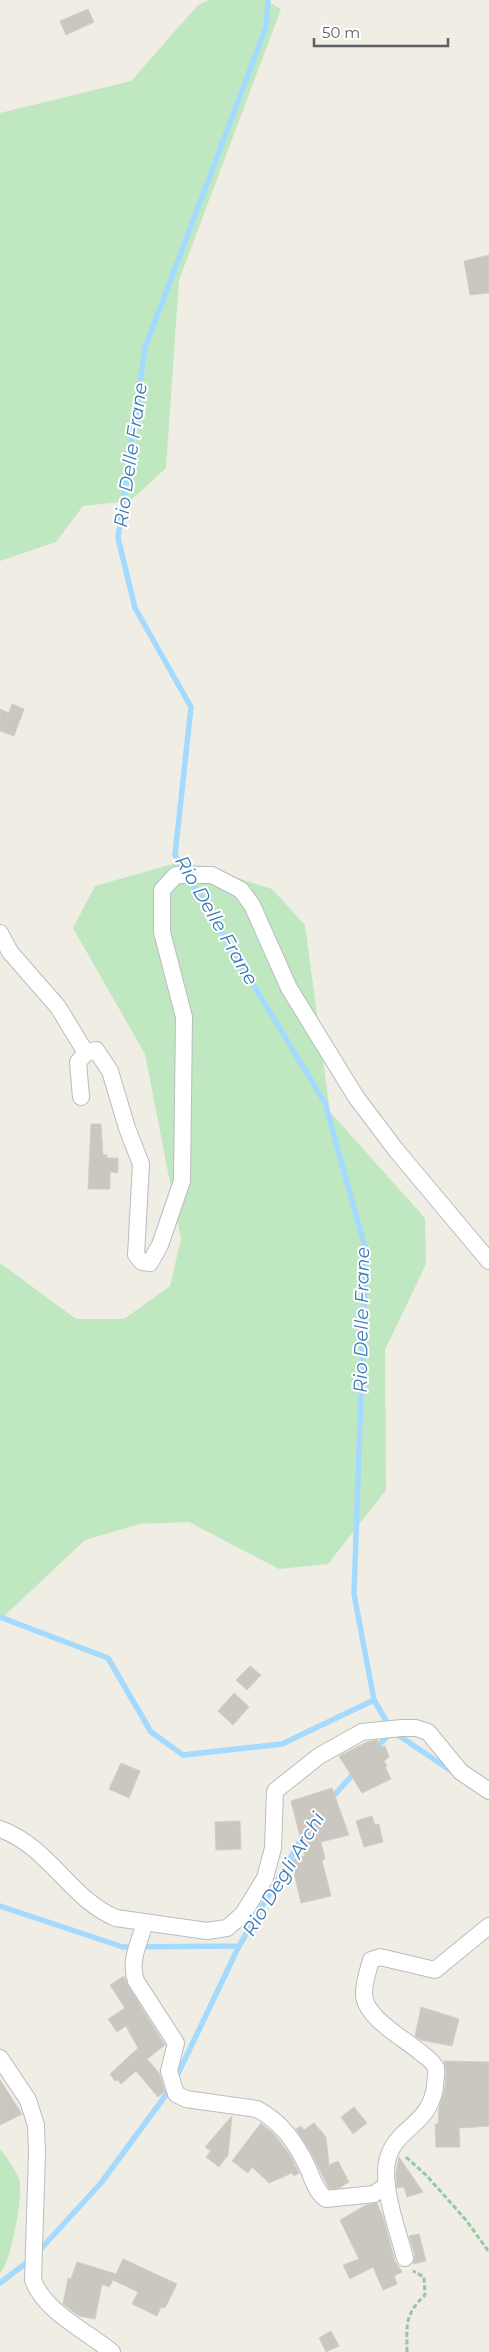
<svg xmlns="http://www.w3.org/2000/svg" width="489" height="2352" viewBox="0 0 489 2352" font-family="Montserrat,sans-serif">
	<rect width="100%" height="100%" fill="#efede4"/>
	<g fill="#c0e8c0">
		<path d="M209 0H265L281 9 179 280 166 468 130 501 83 506 56 542 0 561V113L131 81 198 5Z"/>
		<path d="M183 861 272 889 305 925 330 1112 425 1218 426 1264 385 1350 386 1490 328 1564 279 1569 189 1522 140 1524 85 1540 0 1620V1263L76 1319H124L170 1286 181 1239 145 1054 73 928 95 886Z"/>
		<path d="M0 2149C7 2158 15 2169 19 2179 24 2194 11 2262 0 2273Z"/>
	</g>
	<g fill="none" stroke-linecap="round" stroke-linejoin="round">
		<g stroke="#a5daff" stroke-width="5.5">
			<path d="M268 0 266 27 145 348 118 538 135 608 191 707 175 855 325 1103 366 1251 354 1594 374 1700 392 1731 453 1772"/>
			<path d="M0 1617 108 1658 151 1732 183 1755 282 1744 374 1700"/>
			<path d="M375 1750 390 1733"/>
			<path d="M330 1800 355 1772"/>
			<path d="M0 1906 123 1947 239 1946 305 1833"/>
			<path d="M175 2080 239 1946"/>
			<path d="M38 2252 101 2183 171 2088"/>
			<path d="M0 2283 30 2260"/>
		</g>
	</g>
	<g fill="#cac7c1" stroke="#d4cec2">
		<path d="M88 9 94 22 66 35 60 21Z"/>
		<path d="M489 255V293L470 295 464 261Z"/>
		<path d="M12 704 24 709 14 736 0 731V709L9 713Z"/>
		<path d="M91 1124H101L103 1155H107V1158H118V1173L110 1172V1189H88Z"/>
		<path d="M250 1666 261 1675 247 1690 236 1680Z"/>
		<path d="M234 1693 249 1707 233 1725 218 1711Z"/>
		<path d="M377 1740 381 1747 385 1746 389 1757 384 1761 387 1766 385 1767 391 1779 362 1793 339 1756 367 1742Z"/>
		<path d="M121 1763 140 1771 129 1798 109 1789Z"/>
		<path d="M332 1788 349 1835 321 1842 325 1859 322 1860 331 1896 301 1903 291 1860 305 1856 291 1801Z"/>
		<path d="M372 1816 375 1825 379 1824 383 1842 364 1847 356 1821Z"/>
		<path d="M240 1821 241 1849 216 1850 215 1822Z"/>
		<path d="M124 1976 128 1986 165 2045 147 2059 159 2073 165 2091 158 2097 136 2071 121 2084 118 2080 115 2081 110 2074 138 2048 126 2026 117 2032 108 2019 125 2008 110 1985Z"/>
		<path d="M421 2007 459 2019 452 2046 421 2040 415 2036Z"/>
		<path d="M444 2061 489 2062V2126L459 2128 460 2147H436L435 2124H438L439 2108 445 2088 446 2070Z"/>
		<path d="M0 2080 22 2114 0 2125Z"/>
		<path d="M354 2107 367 2123 353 2134 341 2117Z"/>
		<path d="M232 2116 228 2155 219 2167 206 2157 211 2151 205 2147Z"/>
		<path d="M261 2123 274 2134 290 2155 299 2173 294 2176 292 2173 269 2183 252 2167 248 2173 232 2161Z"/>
		<path d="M314 2123 326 2137 329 2165 338 2161 349 2182 339 2188 329 2189 328 2187 312 2154 296 2129 301 2126 304 2130Z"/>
		<path d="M399 2157 401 2160 423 2192 407 2197 404 2187 397 2188 396 2173Z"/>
		<path d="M377 2203 383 2217 395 2261 402 2272 394 2276 397 2284 383 2290 373 2267 350 2279 343 2265 359 2259 340 2220 366 2205Z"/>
		<path d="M419 2234 426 2261 413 2264 415 2255 409 2236Z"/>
		<path d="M123 2259 177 2284 165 2308 161 2307 157 2316 132 2304 138 2292 113 2280 109 2287 102 2284 95 2319 79 2316 63 2304 68 2278 71 2279 77 2262 116 2274Z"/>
		<path d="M331 2331 339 2346 326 2352 319 2338Z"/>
	</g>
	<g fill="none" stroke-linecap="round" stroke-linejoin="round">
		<g stroke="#b9bcc1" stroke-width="18">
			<g id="minor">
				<path d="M0 933 10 952 58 1007 86 1053"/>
				<path d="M81 1097 78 1062 86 1053 96 1050 110 1071 127 1128 141 1164 136 1255 142 1262 150 1263 160 1245 182 1181 184 1017 162 932V890L176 875H212L241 890 252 905 289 988 356 1097 396 1150 489 1261"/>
				<path d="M0 1829C50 1847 71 1900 116 1918L207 1931 227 1928 243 1914 265 1878 273 1848 275 1791 319 1756 362 1732 402 1728H416L428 1732 461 1772 489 1791"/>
				<path d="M145 1923C139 1943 129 1961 136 1981L176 2043 169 2071 176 2094 186 2099 257 2109C282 2122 296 2143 308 2168 312 2178 316 2192 326 2199L374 2194 387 2185"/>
				<path d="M0 2058 28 2100 36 2125 37 2154 33 2280C44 2311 86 2331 112 2352"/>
				<path d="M405 2258C398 2231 382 2189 387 2162 394 2127 429 2127 435 2087 435 2081 437 2074 436 2068 433 2061 426 2057 420 2052 405 2039 363 2017 364 1993 364 1982 368 1971 371 1960L380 1957 435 1970 489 1926"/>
			</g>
		</g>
		<g stroke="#97c7a4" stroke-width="3" stroke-dasharray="5 2.5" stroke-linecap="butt">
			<path d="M406 2157 426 2175 466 2220 489 2252"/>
			<path d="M407 2352C407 2325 404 2315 425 2295L424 2277 413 2271"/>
		</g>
		<use href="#minor" stroke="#fff" stroke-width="16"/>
	</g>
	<g text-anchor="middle" stroke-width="4" stroke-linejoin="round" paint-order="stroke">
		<g font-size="19" font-style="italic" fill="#3c7ab7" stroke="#fff">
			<text transform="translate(130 455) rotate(-82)" y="7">Rio Delle Frane</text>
			<text transform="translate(217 920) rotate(60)" y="7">Rio Delle Frane</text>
			<text transform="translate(361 1320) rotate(-89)" y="7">Rio Delle Frane</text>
			<text transform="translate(283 1874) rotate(-59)" y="7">Rio Degli Archi</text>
		</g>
	</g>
	<path d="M314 38v8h134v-8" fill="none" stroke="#5c6066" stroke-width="2.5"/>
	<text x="322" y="38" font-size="15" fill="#5c6066" stroke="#ffffff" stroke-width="4" paint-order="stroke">50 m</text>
</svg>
